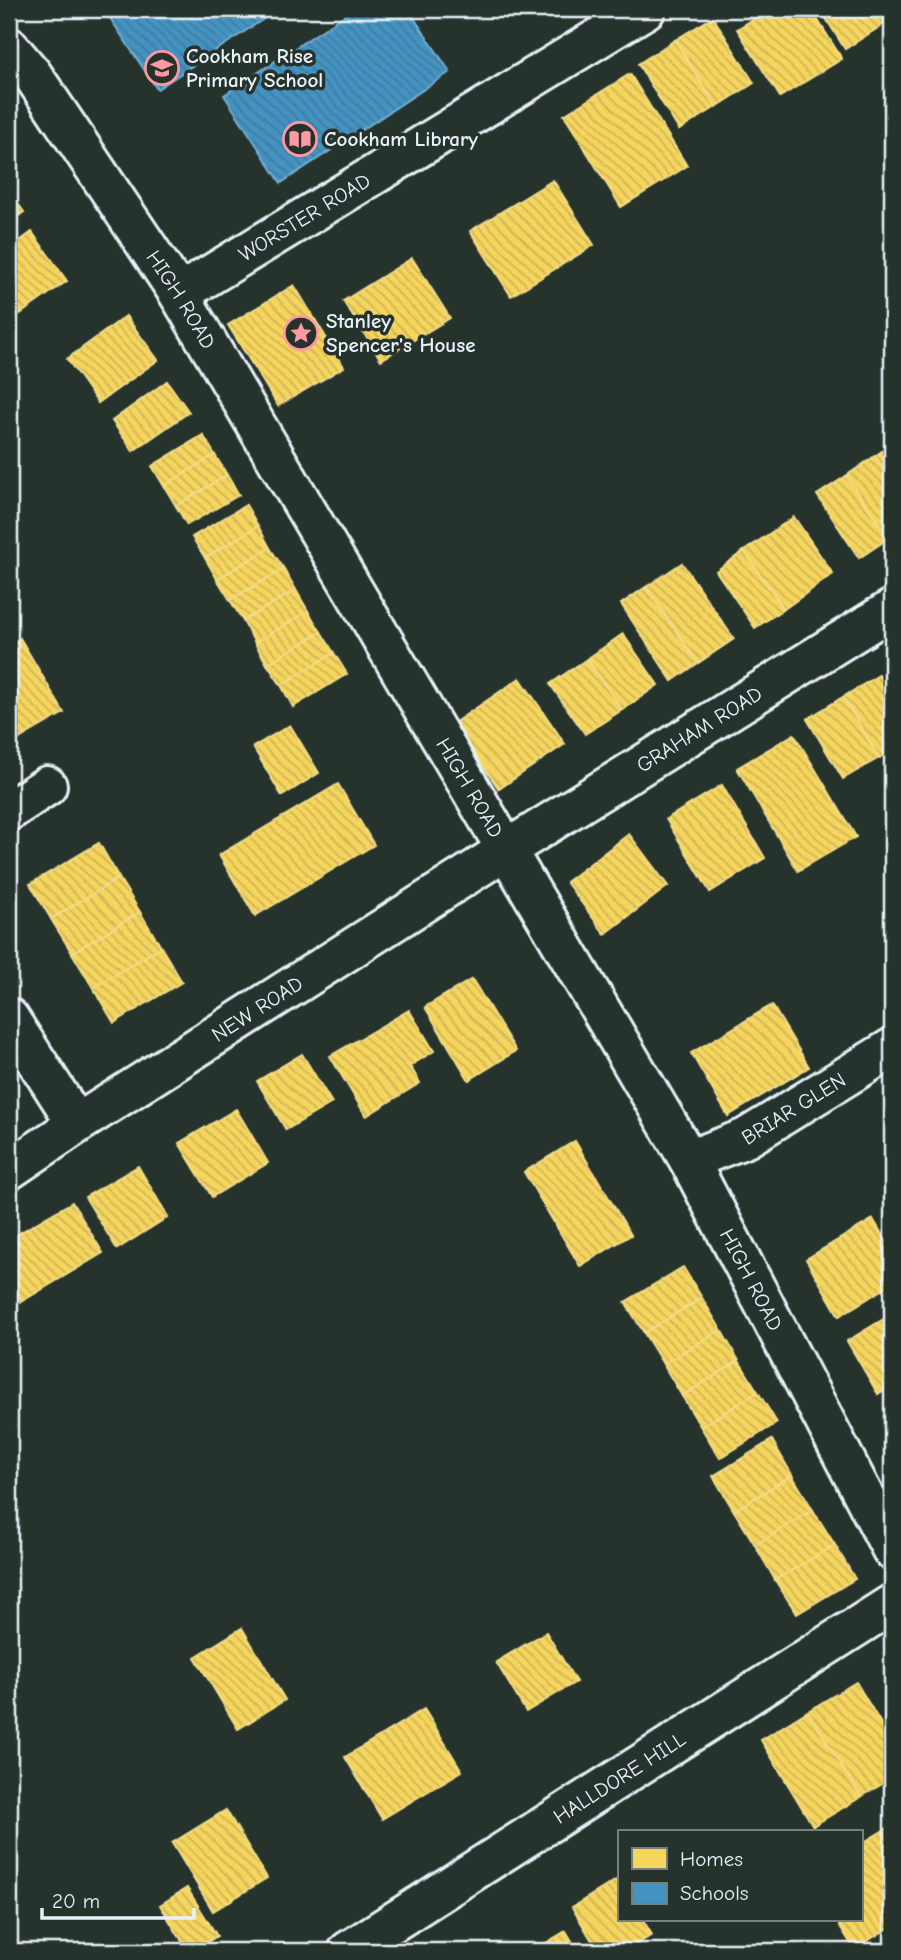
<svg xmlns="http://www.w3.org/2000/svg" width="901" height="1960" viewBox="0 0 901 1960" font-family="'Comic Neue',sans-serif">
	<defs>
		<pattern id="homes-back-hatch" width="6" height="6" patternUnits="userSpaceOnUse" patternTransform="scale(1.75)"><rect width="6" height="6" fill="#f6d55c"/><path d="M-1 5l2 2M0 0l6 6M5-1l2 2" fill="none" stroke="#cab258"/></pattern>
		<pattern id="schools-back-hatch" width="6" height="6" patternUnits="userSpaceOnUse" patternTransform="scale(1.75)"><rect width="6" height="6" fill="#4393c3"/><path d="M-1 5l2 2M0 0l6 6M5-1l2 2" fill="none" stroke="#447999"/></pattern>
	</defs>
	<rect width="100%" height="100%" fill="#26332d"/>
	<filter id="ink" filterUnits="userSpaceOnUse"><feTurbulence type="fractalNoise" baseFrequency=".0143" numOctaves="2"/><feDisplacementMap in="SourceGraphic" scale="14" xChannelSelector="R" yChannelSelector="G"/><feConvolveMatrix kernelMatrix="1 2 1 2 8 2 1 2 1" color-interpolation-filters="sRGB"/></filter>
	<g filter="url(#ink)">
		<g fill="url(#homes-back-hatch)" stroke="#f2dd8b" stroke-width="2">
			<path d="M770 9H811L842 59 780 97 737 29Z"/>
			<path d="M820 9H892V19L845 49Z"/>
			<path d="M713 17 754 83 716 107 675 40Z"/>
			<path d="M675 40 716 107 679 130 638 64Z"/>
			<path d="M630 74 687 166 621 207 564 115Z"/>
			<path d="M553 180 594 245 511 296 470 231Z"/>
			<path d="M9 191 24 212 9 223Z"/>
			<path d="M32 232 67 281 20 314 9 299V249Z"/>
			<path d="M412 258 450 318 381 360 343 301Z"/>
			<path d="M294 285 344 367 278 406 228 325Z"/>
			<path d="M126 316 158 360 98 403 67 359Z"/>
			<path d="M167 381 189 412 133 451 112 421Z"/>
			<path d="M203 435 215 455 164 486 152 466Z"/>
			<path d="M892 444V481L875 456Z"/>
			<path d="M215 455 227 475 176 506 164 486Z"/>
			<path d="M875 456 892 481V536L889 538 846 476Z"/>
			<path d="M227 475 239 495 187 525 176 506Z"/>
			<path d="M846 476 889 538 859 558 817 495Z"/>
			<path d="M246 505 258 526 205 558 192 537Z"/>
			<path d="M794 517 833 574 784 609 744 551Z"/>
			<path d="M258 526 270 548 217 579 205 558Z"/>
			<path d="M270 548 284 569 230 600 217 579Z"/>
			<path d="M744 551 784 609 755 628 716 571Z"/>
			<path d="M682 563 734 639 698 663 646 587Z"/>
			<path d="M284 569 296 590 243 621 230 600Z"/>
			<path d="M646 587 698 663 672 681 621 604Z"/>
			<path d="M296 590 308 611 255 643 243 621Z"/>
			<path d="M308 611 321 632 267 664 255 643Z"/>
			<path d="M321 632 334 653 281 685 267 664Z"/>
			<path d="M623 634 658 685 622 710 587 659Z"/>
			<path d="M20 638 64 713 24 736 9 711V645Z"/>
			<path d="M334 653 347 674 293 707 281 685Z"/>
			<path d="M587 659 622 710 585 734 550 684Z"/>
			<path d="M879 675 892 698V750L879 758 843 697Z"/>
			<path d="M520 678 565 744 499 789 454 723Z"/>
			<path d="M843 697 879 758 843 779 807 719Z"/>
			<path d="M9 711 24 736 9 746Z"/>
			<path d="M290 725 319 773 282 796 253 747Z"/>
			<path d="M794 734 856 837 798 871 737 768Z"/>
			<path d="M338 784 374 845 255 916 219 855Z"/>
			<path d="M722 785 765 858 710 892 666 819Z"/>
			<path d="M629 834 668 886 605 934 566 882Z"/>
			<path d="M99 843 119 878 51 919 30 884Z"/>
			<path d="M119 878 140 912 72 953 51 919Z"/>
			<path d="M140 912 161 947 93 988 72 953Z"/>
			<path d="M161 947 182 982 114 1023 93 988Z"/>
			<path d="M472 979 516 1051 469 1080 425 1007Z"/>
			<path d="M772 1005 809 1067 728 1116 691 1053Z"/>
			<path d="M409 1010 434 1051 410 1066 420 1083 366 1116 330 1056Z"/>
			<path d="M302 1054 332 1103 286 1130 257 1081Z"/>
			<path d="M236 1109 268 1163 212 1197 179 1143Z"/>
			<path d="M575 1141 631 1235 580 1266 524 1172Z"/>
			<path d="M138 1166 168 1217 117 1249 85 1197Z"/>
			<path d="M72 1202 103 1253 21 1302 9 1282V1239Z"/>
			<path d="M873 1219 892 1251V1284L839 1316 806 1259Z"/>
			<path d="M683 1267 702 1298 644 1333 625 1302Z"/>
			<path d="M702 1298 721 1330 663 1364 644 1333Z"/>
			<path d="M892 1314V1385L878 1394 847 1341Z"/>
			<path d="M721 1330 739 1361 682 1396 663 1364Z"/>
			<path d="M739 1361 758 1392 701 1427 682 1396Z"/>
			<path d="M758 1392 777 1423 720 1458 701 1427Z"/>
			<path d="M772 1440 792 1475 734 1511 713 1476Z"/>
			<path d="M792 1475 813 1510 755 1545 734 1511Z"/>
			<path d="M813 1510 835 1545 775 1580 755 1545Z"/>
			<path d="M835 1545 855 1579 797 1614 775 1580Z"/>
			<path d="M242 1628 285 1700 238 1729 195 1657Z"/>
			<path d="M546 1632 576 1682 526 1712 496 1662Z"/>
			<path d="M856 1682 892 1742V1778L861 1797 808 1711Z"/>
			<path d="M424 1709 462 1771 382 1819 345 1757Z"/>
			<path d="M808 1711 861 1797 813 1826 761 1740Z"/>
			<path d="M226 1810 267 1878 213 1911 172 1843Z"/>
			<path d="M892 1825V1926L854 1949 836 1920H861V1844Z"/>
			<path d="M618 1879 619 1920H643L652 1935 626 1951H598L572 1907Z"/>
			<path d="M187 1888 217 1936 193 1951H188L160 1905Z"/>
			<path d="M566 1931 578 1951H533Z"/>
		</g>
		<g fill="url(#schools-back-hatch)" stroke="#74afd3" stroke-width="2">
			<path d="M104 9H279L157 89Z"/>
			<path d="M354 9H408L450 72 281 183 224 95Z"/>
		</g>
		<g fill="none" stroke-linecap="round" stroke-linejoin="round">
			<g stroke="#e8f1f8" stroke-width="44">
				<g id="street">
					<path id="s1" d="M9 47 32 74 179 294 689 1160 892 1550"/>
					<path id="s2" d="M179 294 646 9"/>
					<path d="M9 811 47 786"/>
					<path d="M9 1018 77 1124"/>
					<path id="s3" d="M689 1160 746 1138 892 1048"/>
					<path id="s4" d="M9 1170 77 1124 506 850 892 609"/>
					<path id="s5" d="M348 1951 892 1604"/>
				</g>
			</g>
			<use href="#street" stroke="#26332d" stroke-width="38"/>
		</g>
	</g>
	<defs>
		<g id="school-ring" transform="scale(1.75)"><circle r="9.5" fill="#26332d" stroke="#ff9aa2" stroke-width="1.5"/><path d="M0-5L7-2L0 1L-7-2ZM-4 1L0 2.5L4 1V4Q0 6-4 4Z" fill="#ff9aa2"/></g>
		<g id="library-ring" transform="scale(1.75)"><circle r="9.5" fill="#26332d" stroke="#ff9aa2" stroke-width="1.5"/><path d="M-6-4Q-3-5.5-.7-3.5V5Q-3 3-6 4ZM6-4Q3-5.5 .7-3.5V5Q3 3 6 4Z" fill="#ff9aa2"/></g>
		<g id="sight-ring" transform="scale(1.75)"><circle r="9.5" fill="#26332d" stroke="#ff9aa2" stroke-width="1.5"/><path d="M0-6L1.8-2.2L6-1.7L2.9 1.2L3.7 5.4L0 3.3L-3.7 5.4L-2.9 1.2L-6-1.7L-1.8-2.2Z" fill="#ff9aa2"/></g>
	</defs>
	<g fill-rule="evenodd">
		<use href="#school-ring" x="162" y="68"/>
		<use href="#library-ring" x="300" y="139"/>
		<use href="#sight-ring" x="301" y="333"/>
	</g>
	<g text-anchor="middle" stroke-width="7" stroke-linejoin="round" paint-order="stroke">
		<g font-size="21" font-weight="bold" fill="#e8f1f8" stroke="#26332d" text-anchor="start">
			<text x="186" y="63">Cookham Rise<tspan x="186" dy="24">Primary School</tspan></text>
			<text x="324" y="146">Cookham Library</text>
			<text x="326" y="328">Stanley<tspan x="326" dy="24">Spencer's House</tspan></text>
		</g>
		<g font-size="21" fill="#e8f1f8" stroke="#26332d">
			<text dy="7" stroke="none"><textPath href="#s2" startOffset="147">WORSTER ROAD</textPath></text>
			<text dy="7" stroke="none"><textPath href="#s1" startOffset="306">HIGH ROAD</textPath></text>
			<text dy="7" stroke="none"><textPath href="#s4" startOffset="819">GRAHAM ROAD</textPath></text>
			<text dy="7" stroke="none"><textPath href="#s1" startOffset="873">HIGH ROAD</textPath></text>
			<text dy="7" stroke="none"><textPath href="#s4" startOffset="296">NEW ROAD</textPath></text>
			<text dy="7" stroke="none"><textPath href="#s3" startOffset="117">BRIAR GLEN</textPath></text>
			<text dy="7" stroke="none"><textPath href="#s1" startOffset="1440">HIGH ROAD</textPath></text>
			<text dy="7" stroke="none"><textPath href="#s5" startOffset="322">HALLDORE HILL</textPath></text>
		</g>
	</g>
	<rect width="901" height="1960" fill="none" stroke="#26332d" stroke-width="35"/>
	<rect x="18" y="18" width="866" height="1925" fill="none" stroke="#e8f1f8" stroke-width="2.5" filter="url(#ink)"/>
	<rect x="618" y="1830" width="245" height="91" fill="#26332d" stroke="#747f7e" stroke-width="2"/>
	<rect x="632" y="1848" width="35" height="21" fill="#f6d55c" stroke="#747f7e" stroke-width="2"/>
	<text x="680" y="1866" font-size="21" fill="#e8f1f8">Homes</text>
	<rect x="632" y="1883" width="35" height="21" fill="#4393c3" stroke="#747f7e" stroke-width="2"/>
	<text x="680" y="1900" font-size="21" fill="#e8f1f8">Schools</text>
	<path d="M42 1908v10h152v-10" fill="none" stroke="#e8f1f8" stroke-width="3.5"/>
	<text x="52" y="1908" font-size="21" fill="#e8f1f8" stroke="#26332d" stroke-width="5" paint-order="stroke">20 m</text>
</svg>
